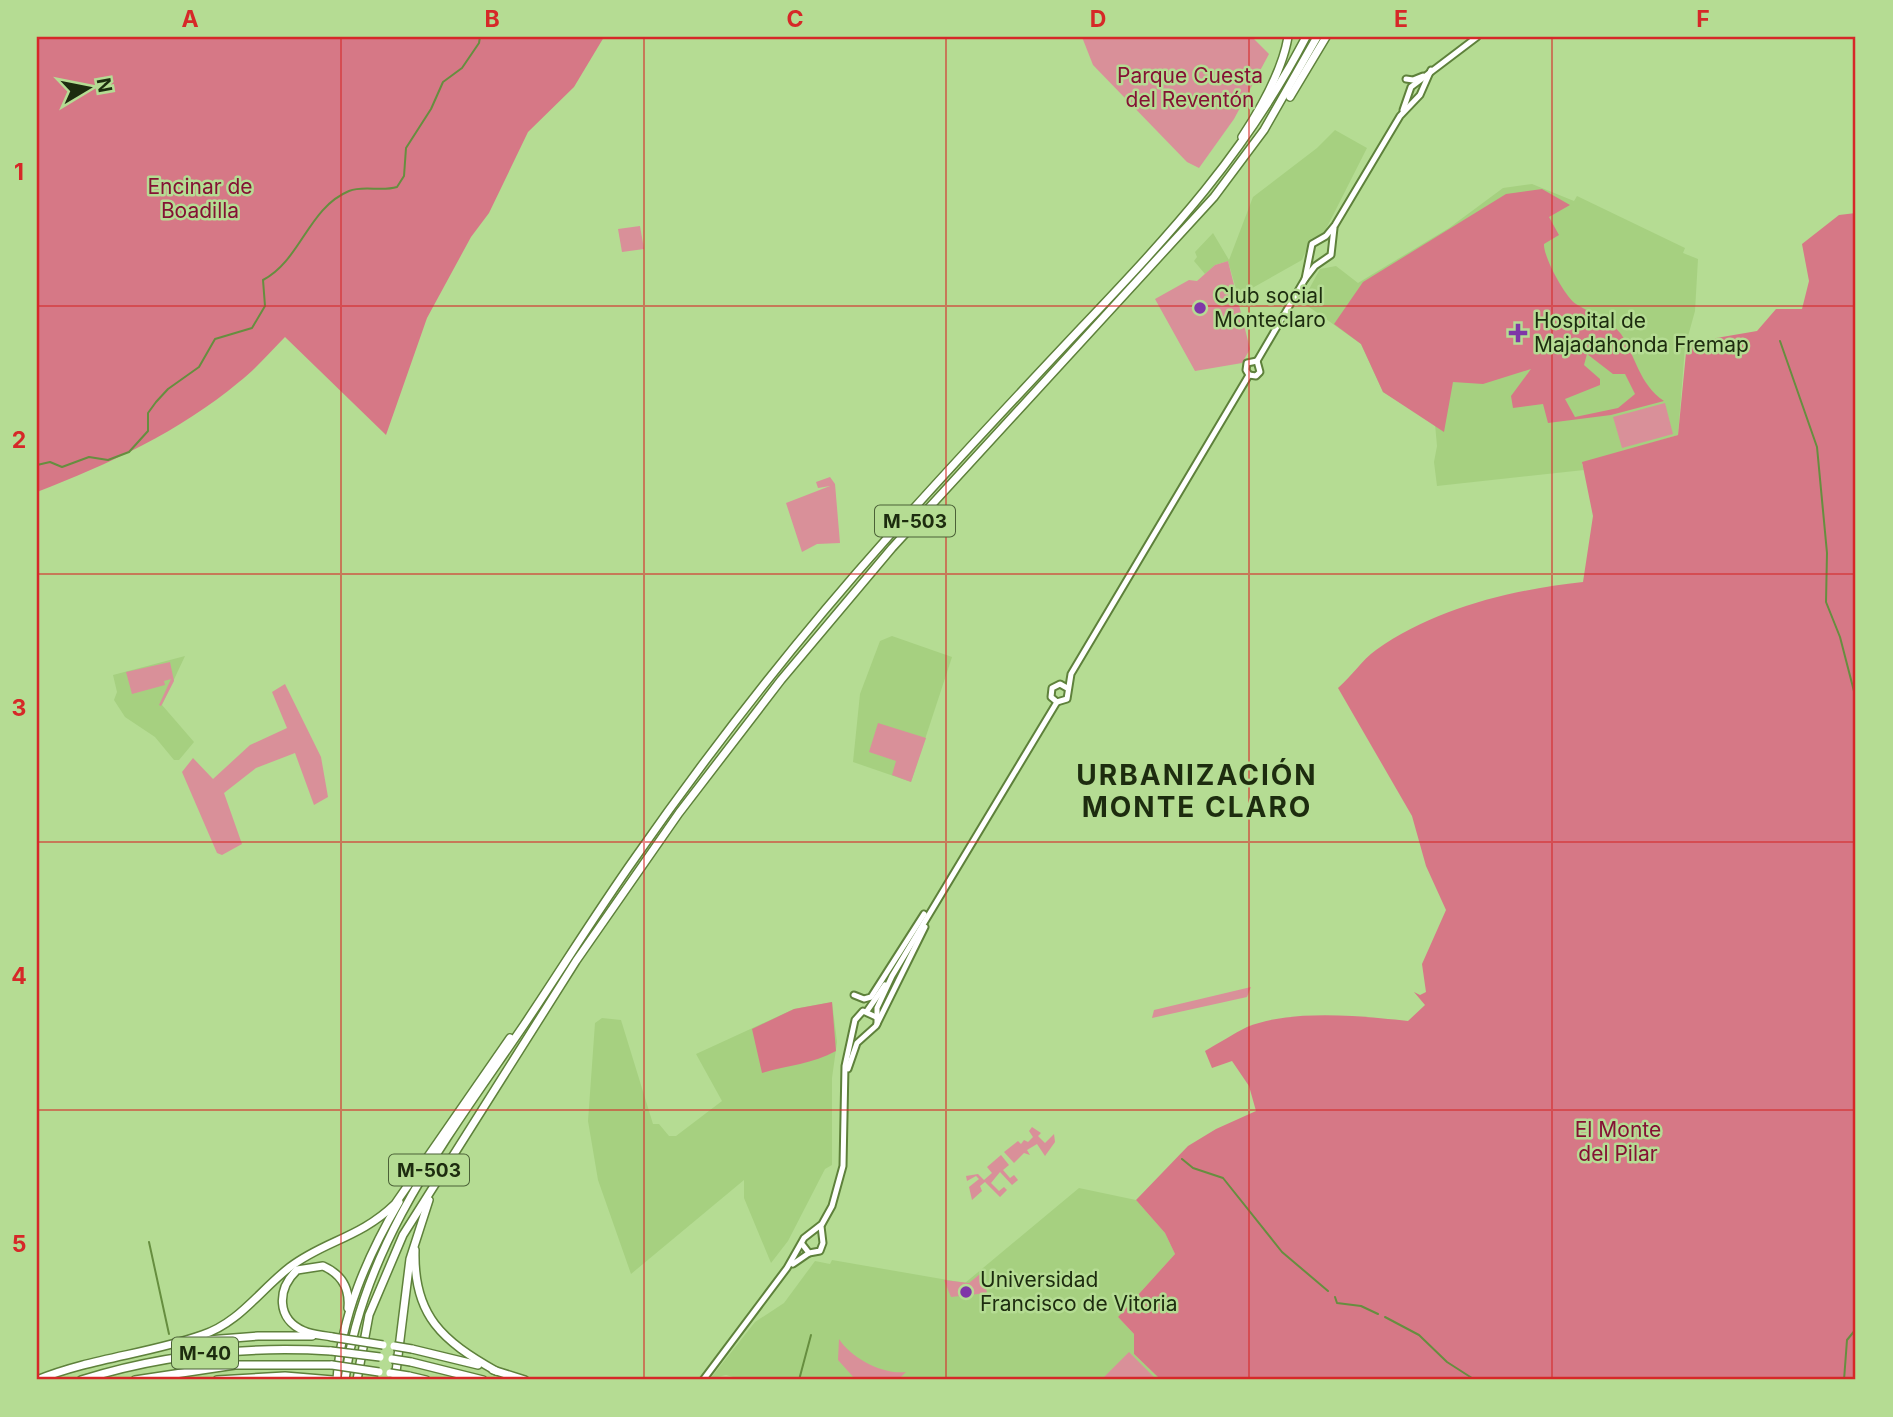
<svg xmlns="http://www.w3.org/2000/svg" width="1893" height="1417" viewBox="0 0 1893 1417" font-family="Inter,sans-serif">
	<rect width="100%" height="100%" fill="#b5dc93"/>
	<g fill="#a6d080">
		<path d="M1335 130 1367 148 1324 233 1311 239 1302 260 1238 296 1228 261 1215 265 1205 274 1194 261 1197 257 1195 252 1213 233 1229 260 1253 197 1317 148Z"/>
		<path d="M1532 184 1574 201 1577 196 1685 248 1683 253 1698 259 1695 311 1685 347 1678 435 1582 464 1584 470 1437 486 1434 462 1437 446 1435 424 1383 392 1361 344 1302 302 1320 269 1336 266 1358 283 1449 228 1503 188Z"/>
		<path d="M892 636 952 657 911 782 853 762 860 694 880 641Z"/>
		<path d="M185 656 162 705 194 742 179 760H174L155 737 125 717 114 700 117 692 113 675Z"/>
		<path d="M832 1002 837 1042 832 1078V1165L825 1169 788 1241 771 1263 744 1198V1180L631 1274 598 1180 588 1121 595 1023 602 1018 621 1020 653 1124H659L669 1136H676L722 1101 696 1054 794 1009Z"/>
		<path d="M1079 1188 1136 1200 1165 1233 1175 1254 1118 1317 1134 1334V1354L1161 1380H744L726 1375 710 1379 755 1322 784 1303 815 1261 830 1264 832 1260 965 1283Z"/>
	</g>
	<g fill="#d99099">
		<path d="M1082 37H1252L1269 54 1234 119 1199 168 1187 162 1093 65Z"/>
		<path d="M640 226 644 249 622 252 618 229Z"/>
		<path d="M1228 261 1250 349 1242 363 1195 371 1155 299 1189 280 1197 281 1215 265Z"/>
		<path d="M1665 403 1673 434 1622 448 1613 417Z"/>
		<path d="M830 477 835 484 840 543 817 544 802 552 786 503 830 486 818 488 816 482Z"/>
		<path d="M170 662 174 681 161 706 159 705 171 679 164 681 165 685 132 694 126 672Z"/>
		<path d="M285 684 321 757 328 797 314 805 295 753 256 768 224 793 242 844 222 855 217 853 182 772 193 758 213 779 250 745 287 728 272 692Z"/>
		<path d="M878 723 926 738 911 782 892 775 896 761 869 752Z"/>
		<path d="M1251 987 1247 997 1152 1018 1154 1010Z"/>
		<path d="M1032 1127 1041 1133 1038 1136 1045 1143 1054 1134 1055 1142 1045 1156 1037 1144 1027 1150 1030 1155 1024 1153 1014 1163 1004 1152 1018 1141 1021 1144 1024 1140 1028 1142 1033 1137 1029 1131Z"/>
		<path d="M1001 1155 1009 1165 1003 1170 1010 1178 1014 1175 1018 1180 1012 1185 1000 1172 991 1183 999 1191 1004 1187 1007 1190 1000 1197 985 1182 980 1186 982 1191 972 1200 969 1187 979 1179 976 1176 967 1181 966 1176 978 1174 984 1180 992 1173 987 1167Z"/>
		<path d="M980 1274 983 1275 987 1293 951 1297 944 1280 969 1283Z"/>
		<path d="M839 1339C851 1358 883 1375 906 1372L898 1380H856L838 1360Z"/>
		<path d="M1129 1352 1157 1380H1101Z"/>
	</g>
	<g fill="#d67886" fill-rule="evenodd">
		<path d="M37 37H604L574 87 528 132 489 213 471 237 427 318 386 435 285 337C270 352 256 369 239 382 179 432 109 464 37 492Z"/>
		<path d="M1542 189 1570 205 1549 217 1559 235 1544 244C1543 256 1565 297 1576 304 1590 313 1611 321 1621 334 1636 357 1639 384 1664 401L1611 415 1548 423 1543 404 1513 408 1511 396 1531 369 1483 384 1453 382 1444 432 1383 392 1361 344 1334 324 1363 282 1506 194ZM1587 354 1613 374H1625L1635 394 1618 408 1575 417 1565 399 1600 385V379L1584 365Z"/>
		<path d="M1856 213V1380H1161L1134 1354V1334L1118 1317 1175 1254 1165 1233 1136 1200 1188 1146 1216 1129 1256 1111 1249 1086 1232 1061 1212 1068 1205 1051C1219 1043 1233 1034 1247 1027 1290 1009 1363 1016 1408 1021L1425 1005 1414 992 1420 995 1426 992 1422 964 1446 910 1426 866 1412 816 1338 688C1351 677 1362 660 1376 650 1436 608 1511 590 1583 582L1593 516 1582 462 1678 435 1687 343 1757 331 1776 309H1802L1809 281 1802 244 1839 215Z"/>
		<path d="M832 1002 836 1051C813 1064 788 1065 762 1073L752 1029 794 1009Z"/>
	</g>
	<g fill="none" stroke-linecap="round" stroke-linejoin="round">
		<g stroke="#668e3f" stroke-width="2">
			<path d="M1780 341 1817 447 1827 553 1826 602 1840 637 1856 699"/>
			<path d="M37 465 50 462 62 467 89 457 108 460 129 452 148 431V413L156 402 168 389 199 367 215 339 252 328 265 306 263 280C301 260 308 208 349 191 364 185 381 192 397 187L404 176 406 148 431 109 443 82 462 68 479 43 480 37"/>
			<path d="M1182 1159 1193 1168 1223 1178 1282 1252 1328 1291"/>
			<path d="M149 1242 169 1334"/>
			<path d="M1335 1297 1337 1303 1361 1306 1378 1314"/>
			<path d="M1385 1317 1419 1335 1447 1362 1475 1380"/>
			<path d="M799 1380 811 1335"/>
			<path d="M1844 1380 1847 1340 1856 1329"/>
		</g>
		<g stroke="#5e813b" stroke-width="9">
			<g id="secondary">
				<path d="M1406 79 1413 80 1423 76"/>
				<path d="M1403 110 1411 87 1477 37"/>
				<path d="M1305 279 1312 244 1326 236 1335 225 1400 116 1420 95 1431 70"/>
				<path d="M1257 361 1305 279 1315 266 1331 255 1334 228"/>
				<path d="M1249 375 1256 376 1260 372 1257 361"/>
				<path d="M1249 375 1246 370 1247 363 1257 361"/>
				<path d="M1057 702 1067 699 1071 674 1249 375"/>
				<path d="M1057 702 1051 697 1052 688 1060 684 1067 688"/>
				<path d="M854 995 864 999 871 997 924 914"/>
				<path d="M867 1011 885 985"/>
				<path d="M877 1024V1008L892 976 1057 702"/>
				<path d="M848 1069 857 1043 876 1026 925 927"/>
				<path d="M802 1244 809 1253 820 1251 823 1243 821 1226"/>
				<path d="M793 1264 809 1253"/>
				<path d="M703 1380 787 1268 804 1238 822 1224 832 1206 843 1166 845 1066 855 1020 863 1011 876 1017"/>
			</g>
		</g>
		<g stroke="#5e813b" stroke-width="10">
			<g id="highway">
				<path d="M1290 97 1326 37"/>
				<path d="M1242 137C1261 108 1282 72 1288 37"/>
				<path d="M415 1250C413 1316 443 1341 496 1371"/>
				<path d="M332 1337C323 1335 312 1335 304 1331 276 1319 277 1289 297 1270L323 1266C341 1274 350 1288 348 1308"/>
				<path d="M195 1341 258 1336H312"/>
				<path d="M412 1349 478 1365"/>
				<path d="M411 1362 483 1380"/>
				<path d="M493 1370 525 1380"/>
				<path d="M409 1376 426 1380"/>
				<path d="M37 1380C91 1358 148 1354 202 1335 239 1323 260 1290 290 1267 324 1241 360 1238 395 1204L510 1038"/>
				<path d="M81 1380C163 1354 246 1346 331 1351"/>
				<path d="M135 1380 235 1365H332"/>
				<path d="M217 1380 285 1376 333 1380"/>
				<path d="M337 1380C341 1316 367 1257 399 1202"/>
				<path d="M345 1380C362 1246 449 1135 524 1025 561 970 596 913 635 858 713 746 798 638 889 536 952 465 1017 396 1082 327 1172 232 1245 154 1306 37"/>
				<path d="M357 1380 369 1315 403 1235 576 961 679 813 781 680 892 548 1214 197 1264 130 1317 37"/>
				<path d="M395 1380 410 1259 429 1200"/>
			</g>
		</g>
		<use href="#secondary" stroke="#fff" stroke-width="5"/>
		<use href="#highway" stroke="#fff" stroke-width="7"/>
		<g stroke="#5e813b" stroke-width="10" stroke-linecap="butt">
			<g id="highway-bridge">
				<path d="M332 1337 383 1345"/>
				<path d="M394 1346 412 1349"/>
				<path d="M331 1351 380 1357"/>
				<path d="M392 1359 411 1362"/>
				<path d="M332 1365 379 1372"/>
				<path d="M390 1373 409 1376"/>
			</g>
		</g>
		<use href="#highway-bridge" stroke="#fff" stroke-width="7"/>
	</g>
	<path fill="none" stroke="#d62828" stroke-width="2" stroke-opacity="0.55" d="M341 37V1380M644 37V1380M946 37V1380M1249 37V1380M1552 37V1380M37 306H1856M37 574H1856M37 842H1856M37 1110H1856"/>
	<g fill="#7f36a8" stroke="#b5dc93" stroke-width="2.5">
		<circle cx="1200" cy="308" r="7"/>
		<path d="M1514.5 322.5h7v7h7v7h-7v7h-7v-7h-7v-7h7z"/>
		<circle cx="966" cy="1292" r="7"/>
	</g>
	<g text-anchor="middle" stroke-width="5" stroke-linejoin="round" paint-order="stroke">
		<g fill="#b5dc93" stroke="#4b6137" stroke-width="2">
			<rect x="875" y="505.5" width="80" height="31" rx="5"/>
			<rect x="389" y="1154.5" width="80" height="31" rx="5"/>
			<rect x="172" y="1337.5" width="66" height="31" rx="5"/>
		</g>
		<g font-size="19" font-weight="bold" fill="#1d2c0f">
			<text x="915" y="528">M-503</text>
			<text x="429" y="1177">M-503</text>
			<text x="205" y="1360">M-40</text>
		</g>
		<g font-size="21" fill="#841234" stroke="#b5dc93">
			<text x="1190" y="83">Parque Cuesta<tspan x="1190" dy="24">del Reventón</tspan></text>
			<text x="200" y="194">Encinar de<tspan x="200" dy="24">Boadilla</tspan></text>
			<text x="1618" y="1137">El Monte<tspan x="1618" dy="24">del Pilar</tspan></text>
		</g>
		<g font-size="21" fill="#1d2c0f" stroke="#b5dc93" text-anchor="start">
			<text x="1214" y="303">Club social<tspan x="1214" dy="24">Monteclaro</tspan></text>
			<text x="1534" y="328">Hospital de<tspan x="1534" dy="24">Majadahonda Fremap</tspan></text>
			<text x="980" y="1287">Universidad<tspan x="980" dy="24">Francisco de Vitoria</tspan></text>
		</g>
		<g font-size="28" font-weight="bold" letter-spacing="2" fill="#1d2c0f" stroke="#b5dc93">
			<text x="1197" y="785">URBANIZACIÓN<tspan x="1197" dy="32">MONTE CLARO</tspan></text>
		</g>
	</g>
	<rect width="1893" height="1417" fill="none" stroke="#b5dc93" stroke-width="77"/>
	<g transform="translate(88 88) rotate(80)" stroke="#b5dc93" stroke-width="5" paint-order="stroke">
	<path d="M0-5L12 26L0 18L-12 26Z" fill="#1d2c0f"/>
	<text y="-10" font-size="19" font-weight="bold" text-anchor="middle" fill="#1d2c0f">N</text>
	</g>
	<rect x="38" y="38" width="1816" height="1340" fill="none" stroke="#d62828" stroke-width="2.5"/>
	<g font-size="23" text-anchor="middle" font-weight="bold" fill="#d62828">
		<text x="190" y="27">A</text>
		<text x="492" y="27">B</text>
		<text x="795" y="27">C</text>
		<text x="1098" y="27">D</text>
		<text x="1401" y="27">E</text>
		<text x="1703" y="27">F</text>
		<text x="19" y="180">1</text>
		<text x="19" y="448">2</text>
		<text x="19" y="716">3</text>
		<text x="19" y="984">4</text>
		<text x="19" y="1252">5</text>
	</g>
</svg>
